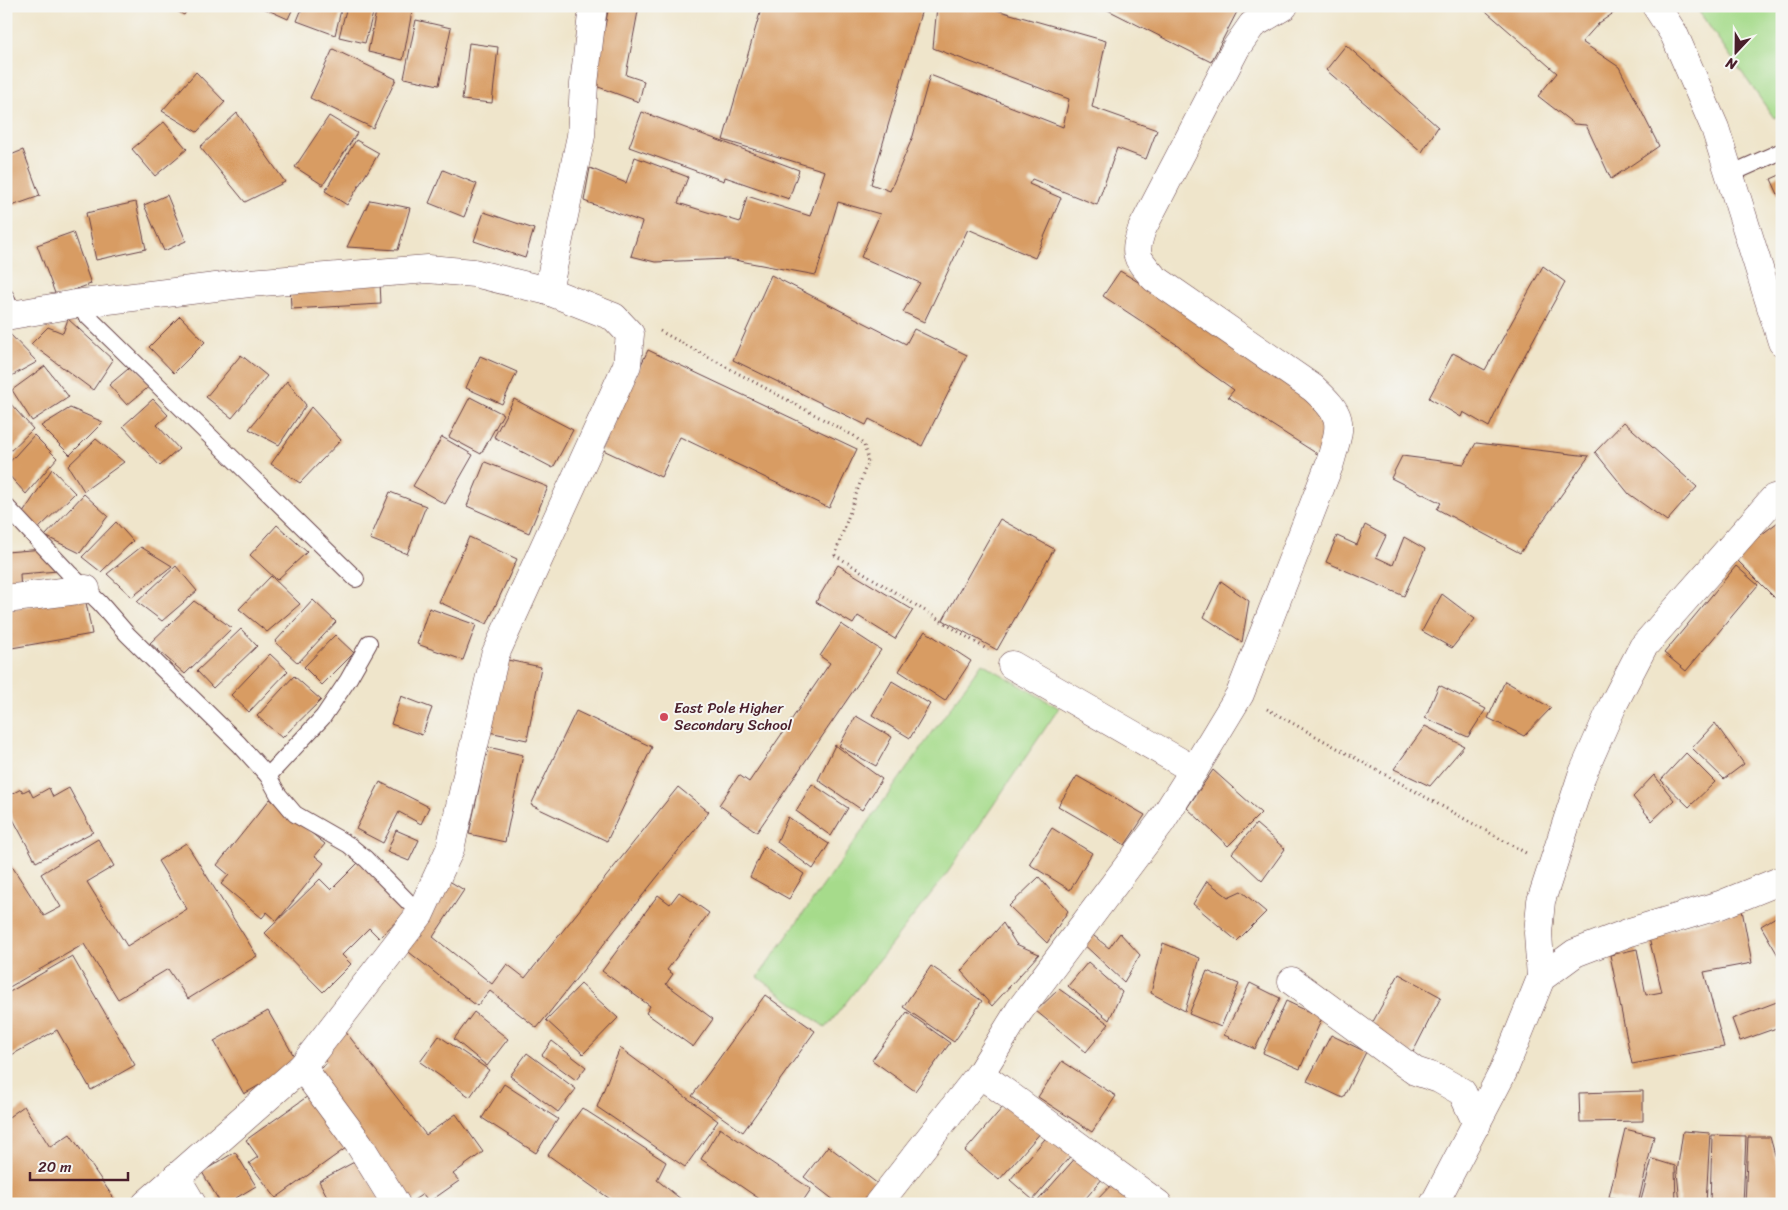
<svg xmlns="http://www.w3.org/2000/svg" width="1788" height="1210" viewBox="0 0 1788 1210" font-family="Sriracha,sans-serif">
	<rect width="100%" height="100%" fill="#f6f6f2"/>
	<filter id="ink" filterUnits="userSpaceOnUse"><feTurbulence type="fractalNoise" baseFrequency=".02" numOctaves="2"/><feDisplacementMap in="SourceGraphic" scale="10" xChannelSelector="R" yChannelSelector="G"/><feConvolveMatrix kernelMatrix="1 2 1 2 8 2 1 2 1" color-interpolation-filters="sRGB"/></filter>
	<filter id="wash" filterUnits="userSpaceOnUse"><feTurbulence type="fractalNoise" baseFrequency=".0096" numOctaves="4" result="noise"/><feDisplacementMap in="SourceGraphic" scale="20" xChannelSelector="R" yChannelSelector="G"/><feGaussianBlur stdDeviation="1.12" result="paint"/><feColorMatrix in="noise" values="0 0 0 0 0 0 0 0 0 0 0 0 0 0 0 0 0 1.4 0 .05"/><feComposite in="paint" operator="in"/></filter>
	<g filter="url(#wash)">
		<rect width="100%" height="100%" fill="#efe5cb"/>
		<g fill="#a6db8b" stroke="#787d5b">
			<path d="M1695 6H1782V114L1774 118Z"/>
			<path d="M982 663 1059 708 948 872 826 1028 758 977Z"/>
		</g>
		<g id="blocks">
			<g fill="#d89c64">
				<path d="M168 6H189L184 15Z"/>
				<path d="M259 6H294L288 19Z"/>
				<path d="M303 6H342L335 35 297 21Z"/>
				<path d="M347 6H375L365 43 339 37Z"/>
				<path d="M377 6H413L403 60 368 52Z"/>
				<path d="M609 6H639L626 75 644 81 639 102 593 85Z"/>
				<path d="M762 6H923L871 184 890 191 913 136 930 75 1063 127 1069 99 933 48 937 6H982L1106 41 1092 107 1157 130 1146 159 1117 148 1097 205 1032 179 1029 184 1061 198 1035 258 968 229 924 322 903 312 920 283 861 257 880 214 838 202 816 275 729 259 655 262 631 256 642 222 584 201 590 168 626 183 635 157 688 177 678 203 740 222 747 196 810 216 825 171 723 140Z"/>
				<path d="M1100 6H1240L1211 62Z"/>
				<path d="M1480 6H1624L1599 23 1582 42 1619 67 1659 146 1611 179 1586 125 1574 124 1538 96 1557 73Z"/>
				<path d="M416 20 451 28 439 85 404 78Z"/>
				<path d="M469 43 498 47 492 103 462 100Z"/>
				<path d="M1346 45 1438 127 1422 152 1326 70Z"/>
				<path d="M333 49 396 79 373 128 310 98Z"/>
				<path d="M196 72 225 102 197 132 162 111Z"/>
				<path d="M642 112 799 170 789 199 725 177 724 181 629 147Z"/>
				<path d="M237 113 285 182 245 202 200 147Z"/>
				<path d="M329 116 357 133 323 185 295 167Z"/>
				<path d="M164 122 187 149 155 176 132 149Z"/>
				<path d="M356 140 379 153 347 205 325 191Z"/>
				<path d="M23 150 40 196 6 208V157Z"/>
				<path d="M443 170 477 184 464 217 429 203Z"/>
				<path d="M1782 174V203L1771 179Z"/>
				<path d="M167 195 186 241 164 251 144 205Z"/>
				<path d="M370 200 410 208 398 250 347 247Z"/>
				<path d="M136 202 146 249 96 260 86 213Z"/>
				<path d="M484 212 534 229 525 258 474 241Z"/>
				<path d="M73 232 91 284 56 296 37 245Z"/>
				<path d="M1543 266 1565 282 1509 384 1489 427 1463 412 1461 417 1429 398 1453 353 1485 370Z"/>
				<path d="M1120 271 1198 318 1310 399 1328 427 1319 455 1228 397 1234 390 1199 365 1179 346 1103 296Z"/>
				<path d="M771 275 906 344 914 329 967 355 922 446 869 419 866 425 733 360Z"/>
				<path d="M380 281 381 304 291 309 290 285Z"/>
				<path d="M180 316 205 342 174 373 149 347Z"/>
				<path d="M68 319 113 360 93 390 31 344 48 327 63 333Z"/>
				<path d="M6 330 37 362 6 379Z"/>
				<path d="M648 350 857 449 829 508 680 437 661 477 601 449Z"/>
				<path d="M241 355 267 376 232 418 206 397Z"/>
				<path d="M480 356 517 372 502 404 466 388Z"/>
				<path d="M134 364 151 385 127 405 109 385Z"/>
				<path d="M45 366 69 397 32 421 12 390Z"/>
				<path d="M287 381 306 405 279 445 249 429Z"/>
				<path d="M470 397 503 414 481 454 449 437Z"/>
				<path d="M153 399 168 415 157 425 179 449 160 466 123 426Z"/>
				<path d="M514 399 573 430 553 468 494 437Z"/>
				<path d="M9 402 33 429 6 455V404Z"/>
				<path d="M311 407 341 440 300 483 271 464Z"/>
				<path d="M70 408 103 422 70 455 41 426Z"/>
				<path d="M1624 422 1697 487 1667 521 1629 494 1595 452Z"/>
				<path d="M34 435 57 458 26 494 6 472V466Z"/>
				<path d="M442 437 473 455 445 504 413 486Z"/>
				<path d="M96 439 124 462 84 491 68 466Z"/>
				<path d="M1476 443 1589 456 1520 553 1437 509 1441 503 1391 478 1402 456 1464 464Z"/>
				<path d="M485 462 548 487 529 533 467 506Z"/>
				<path d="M52 469 75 493 37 530 21 516Z"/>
				<path d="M390 492 426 506 407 554 370 539Z"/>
				<path d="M84 494 108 516 80 553 45 536Z"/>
				<path d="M1000 519 1054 549 997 650 943 620Z"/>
				<path d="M1782 519V599L1779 602 1733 556Z"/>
				<path d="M116 522 133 541 101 572 82 557Z"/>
				<path d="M277 525 307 552 277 580 250 555Z"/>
				<path d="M1365 525 1386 536 1376 557 1393 565 1404 537 1425 549 1404 596 1326 562 1337 536 1357 545Z"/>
				<path d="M469 537 517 559 487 624 439 602Z"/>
				<path d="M141 547 172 566 132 597 107 574Z"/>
				<path d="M44 549 58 571 20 574 21 594 6 595V552Z"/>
				<path d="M838 565 913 610 895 639 858 616 853 624 816 602Z"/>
				<path d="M176 566 197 591 162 621 137 602Z"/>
				<path d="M1736 566 1758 585 1686 671 1664 653Z"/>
				<path d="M271 576 300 604 267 632 239 609Z"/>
				<path d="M1221 581 1249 601 1242 642 1204 617Z"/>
				<path d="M1442 594 1475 619 1452 648 1422 631Z"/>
				<path d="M85 597 92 634 6 649V610Z"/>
				<path d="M313 600 336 622 298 663 275 642Z"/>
				<path d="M194 601 232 628 185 674 150 643Z"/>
				<path d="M429 608 476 625 463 660 417 644Z"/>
				<path d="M841 624 881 650 757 832 719 805 739 775 749 782 830 663 820 656Z"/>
				<path d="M241 629 257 646 213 688 197 671Z"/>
				<path d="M925 631 971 661 945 701 899 671Z"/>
				<path d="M335 635 354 653 322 685 304 667Z"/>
				<path d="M270 654 288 671 249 712 231 695Z"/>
				<path d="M503 659 541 667 527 740 489 732Z"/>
				<path d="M294 676 321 700 282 738 257 716Z"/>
				<path d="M892 681 930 704 910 738 872 715Z"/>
				<path d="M1505 681 1551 708 1524 736 1488 718Z"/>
				<path d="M1439 685 1486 709 1468 737 1425 718Z"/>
				<path d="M401 696 432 708 422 735 391 724Z"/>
				<path d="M576 711 652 747 607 841 531 805Z"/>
				<path d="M856 716 892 737 876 766 839 746Z"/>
				<path d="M1715 723 1744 764 1724 779 1692 748Z"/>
				<path d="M1425 726 1464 746 1430 786 1394 769Z"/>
				<path d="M835 745 882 779 862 810 818 780Z"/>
				<path d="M488 747 523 755 505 842 469 834Z"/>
				<path d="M1686 753 1715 782 1689 807 1661 780Z"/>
				<path d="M1213 770 1261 813 1228 846 1187 808Z"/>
				<path d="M1654 775 1674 800 1652 821 1633 797Z"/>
				<path d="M1077 776 1145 815 1125 845 1058 806Z"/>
				<path d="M380 782 429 807 421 824 399 812 383 843 356 829Z"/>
				<path d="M812 784 848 808 831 836 796 811Z"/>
				<path d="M678 787 709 812 537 1028 490 991 477 1006 400 945 446 879 464 890 433 937 492 984 507 964 525 978Z"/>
				<path d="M49 788 53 797 69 788 93 832 36 862 6 806V797L21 789 23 792 29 789 33 797Z"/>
				<path d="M270 799 325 844 315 856 324 863 277 921 267 912 262 918 221 884 229 875 217 865Z"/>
				<path d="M788 817 829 844 813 869 777 842Z"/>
				<path d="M1256 824 1285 849 1262 881 1232 853Z"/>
				<path d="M1052 828 1092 853 1070 890 1029 864Z"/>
				<path d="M396 830 419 840 409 861 387 852Z"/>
				<path d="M98 839 114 866 87 882 127 946 187 909 158 861 186 843 257 956 188 999 168 969 118 999 84 944 6 989V857L44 916 61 907 41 874Z"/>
				<path d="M764 846 804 874 789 899 750 877Z"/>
				<path d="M359 862 408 910 379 938 369 928 342 955 351 964 323 992 265 933 320 879 331 890Z"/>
				<path d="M1039 877 1068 911 1047 943 1009 906Z"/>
				<path d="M1207 881 1228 897 1241 891 1266 912 1237 941 1193 904Z"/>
				<path d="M679 892 709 913 667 970 673 974 666 984 713 1019 693 1047 646 1013 650 1006 602 971 658 895 670 904Z"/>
				<path d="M1742 910 1752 963 1704 972 1724 1047 1632 1064 1610 955 1637 949 1646 995 1662 992 1649 938Z"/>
				<path d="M1779 915 1782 919V962L1761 926Z"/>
				<path d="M1003 923 1016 944 1039 954 992 1006 961 971Z"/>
				<path d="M1089 932 1109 948 1120 933 1140 955 1124 982 1080 941Z"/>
				<path d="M1163 943 1200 958 1185 1011 1151 993Z"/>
				<path d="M72 956 135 1065 91 1090 57 1030 6 1058V994Z"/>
				<path d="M1088 962 1122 992 1109 1020 1068 986Z"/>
				<path d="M931 966 982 1001 954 1042 903 1007Z"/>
				<path d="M1207 971 1239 984 1221 1027 1189 1014Z"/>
				<path d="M1399 974 1441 997 1412 1054 1369 1029Z"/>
				<path d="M1250 983 1280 998 1255 1049 1224 1035Z"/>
				<path d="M581 984 618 1018 583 1054 546 1020Z"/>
				<path d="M1059 989 1109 1024 1086 1052 1036 1011Z"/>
				<path d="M765 995 815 1031 743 1132 692 1096Z"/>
				<path d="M1782 1000V1026L1740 1041 1732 1019Z"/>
				<path d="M1286 1001 1322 1018 1300 1069 1263 1053Z"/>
				<path d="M268 1011 298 1063 244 1094 214 1041Z"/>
				<path d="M474 1012 508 1039 487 1066 454 1039Z"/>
				<path d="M907 1012 950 1043 915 1091 872 1060Z"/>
				<path d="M345 1031 426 1135 456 1114 483 1152 453 1174 459 1181 429 1202 423 1194 408 1204 312 1075 327 1063 318 1052Z"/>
				<path d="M1331 1035 1366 1052 1343 1098 1307 1081Z"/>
				<path d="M439 1036 489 1070 470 1097 420 1062Z"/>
				<path d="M552 1041 586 1067 576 1080 542 1055Z"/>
				<path d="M620 1048 718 1121 685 1167 597 1107Z"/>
				<path d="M527 1053 576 1089 558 1112 510 1076Z"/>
				<path d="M1062 1061 1116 1096 1092 1132 1038 1097Z"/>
				<path d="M504 1084 558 1119 536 1153 482 1118Z"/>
				<path d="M1643 1091V1121L1580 1122 1579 1093Z"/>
				<path d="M308 1096 346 1148 276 1198 249 1163 258 1157 246 1140Z"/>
				<path d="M1009 1100 1043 1130 999 1180 965 1151Z"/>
				<path d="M24 1106 50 1147 70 1134 117 1203 6 1204V1119Z"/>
				<path d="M582 1108 666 1162 657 1180 687 1204H617L548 1155Z"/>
				<path d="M720 1128 811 1189 801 1204H767L701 1159Z"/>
				<path d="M1625 1129 1654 1136 1638 1204 1609 1197Z"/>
				<path d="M1683 1131 1710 1133 1706 1204H1680L1677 1172Z"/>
				<path d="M1050 1133 1073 1153 1033 1200 1010 1180Z"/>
				<path d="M1782 1133V1147L1777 1135Z"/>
				<path d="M1712 1135 1746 1136 1743 1204H1710Z"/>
				<path d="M1748 1137H1770L1782 1179V1203L1745 1204Z"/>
				<path d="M828 1146 878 1184 863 1204H839L804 1177Z"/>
				<path d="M235 1152 256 1186 226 1204H221L202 1172Z"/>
				<path d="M1078 1155 1103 1178 1081 1204H1035Z"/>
				<path d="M1652 1159 1675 1166 1676 1204H1640Z"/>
				<path d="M358 1160 382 1204H331L319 1181Z"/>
				<path d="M1117 1179 1136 1198 1130 1204H1093Z"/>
			</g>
		</g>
	</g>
	<g filter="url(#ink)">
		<use href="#blocks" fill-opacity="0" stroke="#633d43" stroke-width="1"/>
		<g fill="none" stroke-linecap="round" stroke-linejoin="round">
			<g stroke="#633d43" stroke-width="18">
				<g id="service">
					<path d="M1728 175 1782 151"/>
					<path d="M6 297 12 315"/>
					<path d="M75 304 356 579"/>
					<path d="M6 506 69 573 100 603 127 634 239 744 268 776 278 794 295 814 349 845 366 859 420 914"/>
					<path d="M268 776 323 717 348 680 369 643"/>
				</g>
			</g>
			<g stroke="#633d43" stroke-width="29">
				<g id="minor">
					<path d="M1656 6 1674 34 1715 128 1782 342"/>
					<path d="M548 291 581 136 584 84 593 6"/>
					<path d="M6 316 75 304 249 283 428 269 474 273 548 291 614 317 630 334 627 365 495 655 450 849 420 914 302 1067 146 1204"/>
					<path d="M6 599 86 589"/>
					<path d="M1012 665 1194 770"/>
					<path d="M1541 978 1538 933 1541 901 1582 775 1613 705 1643 647 1774 498 1782 496"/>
					<path d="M1292 981 1415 1071 1439 1079 1462 1092 1477 1124"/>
					<path d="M302 1067 359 1144 396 1204"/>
					<path d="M980 1074 1158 1204"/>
					<path d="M176 1177 192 1204"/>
					<path d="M878 1204 980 1074 1019 1011 1161 822 1194 770 1240 694 1330 463C1341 423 1346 418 1313 388L1154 278C1136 257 1133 256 1142 229L1236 48 1252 25 1284 6"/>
					<path d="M1434 1204 1503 1072 1541 978 1575 953 1630 932 1720 905 1782 880"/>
				</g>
			</g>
			<g stroke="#633d43" stroke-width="3" stroke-dasharray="1 4" stroke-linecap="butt">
				<path d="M660 331 854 436 864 445 868 460 835 555 988 650"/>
				<path d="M1267 709 1526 853"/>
			</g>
			<use href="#service" stroke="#fff" stroke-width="16"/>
			<use href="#minor" stroke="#fff" stroke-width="28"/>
		</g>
	</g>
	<circle fill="#d1495b" stroke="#f6f6f2" stroke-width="2" cx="664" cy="717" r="5"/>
	<g text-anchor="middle" stroke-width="4" stroke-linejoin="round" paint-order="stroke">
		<g font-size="15" fill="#4a1f2b" stroke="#f6f6f2" text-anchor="start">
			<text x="674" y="713">East Pole Higher<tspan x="674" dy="17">Secondary School</tspan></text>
		</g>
	</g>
	<rect width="1788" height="1210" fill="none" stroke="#f6f6f2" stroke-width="25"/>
	<g transform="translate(1736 52) rotate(202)" stroke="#f6f6f2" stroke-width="4" paint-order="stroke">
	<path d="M0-4L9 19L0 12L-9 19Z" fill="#4a1f2b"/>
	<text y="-8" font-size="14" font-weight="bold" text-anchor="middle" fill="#4a1f2b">N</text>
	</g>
	<path d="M30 1172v8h98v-8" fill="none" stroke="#4a1f2b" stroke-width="2.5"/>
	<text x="38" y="1172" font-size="15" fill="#4a1f2b" stroke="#f6f6f2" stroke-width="4" paint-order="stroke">20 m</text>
</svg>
